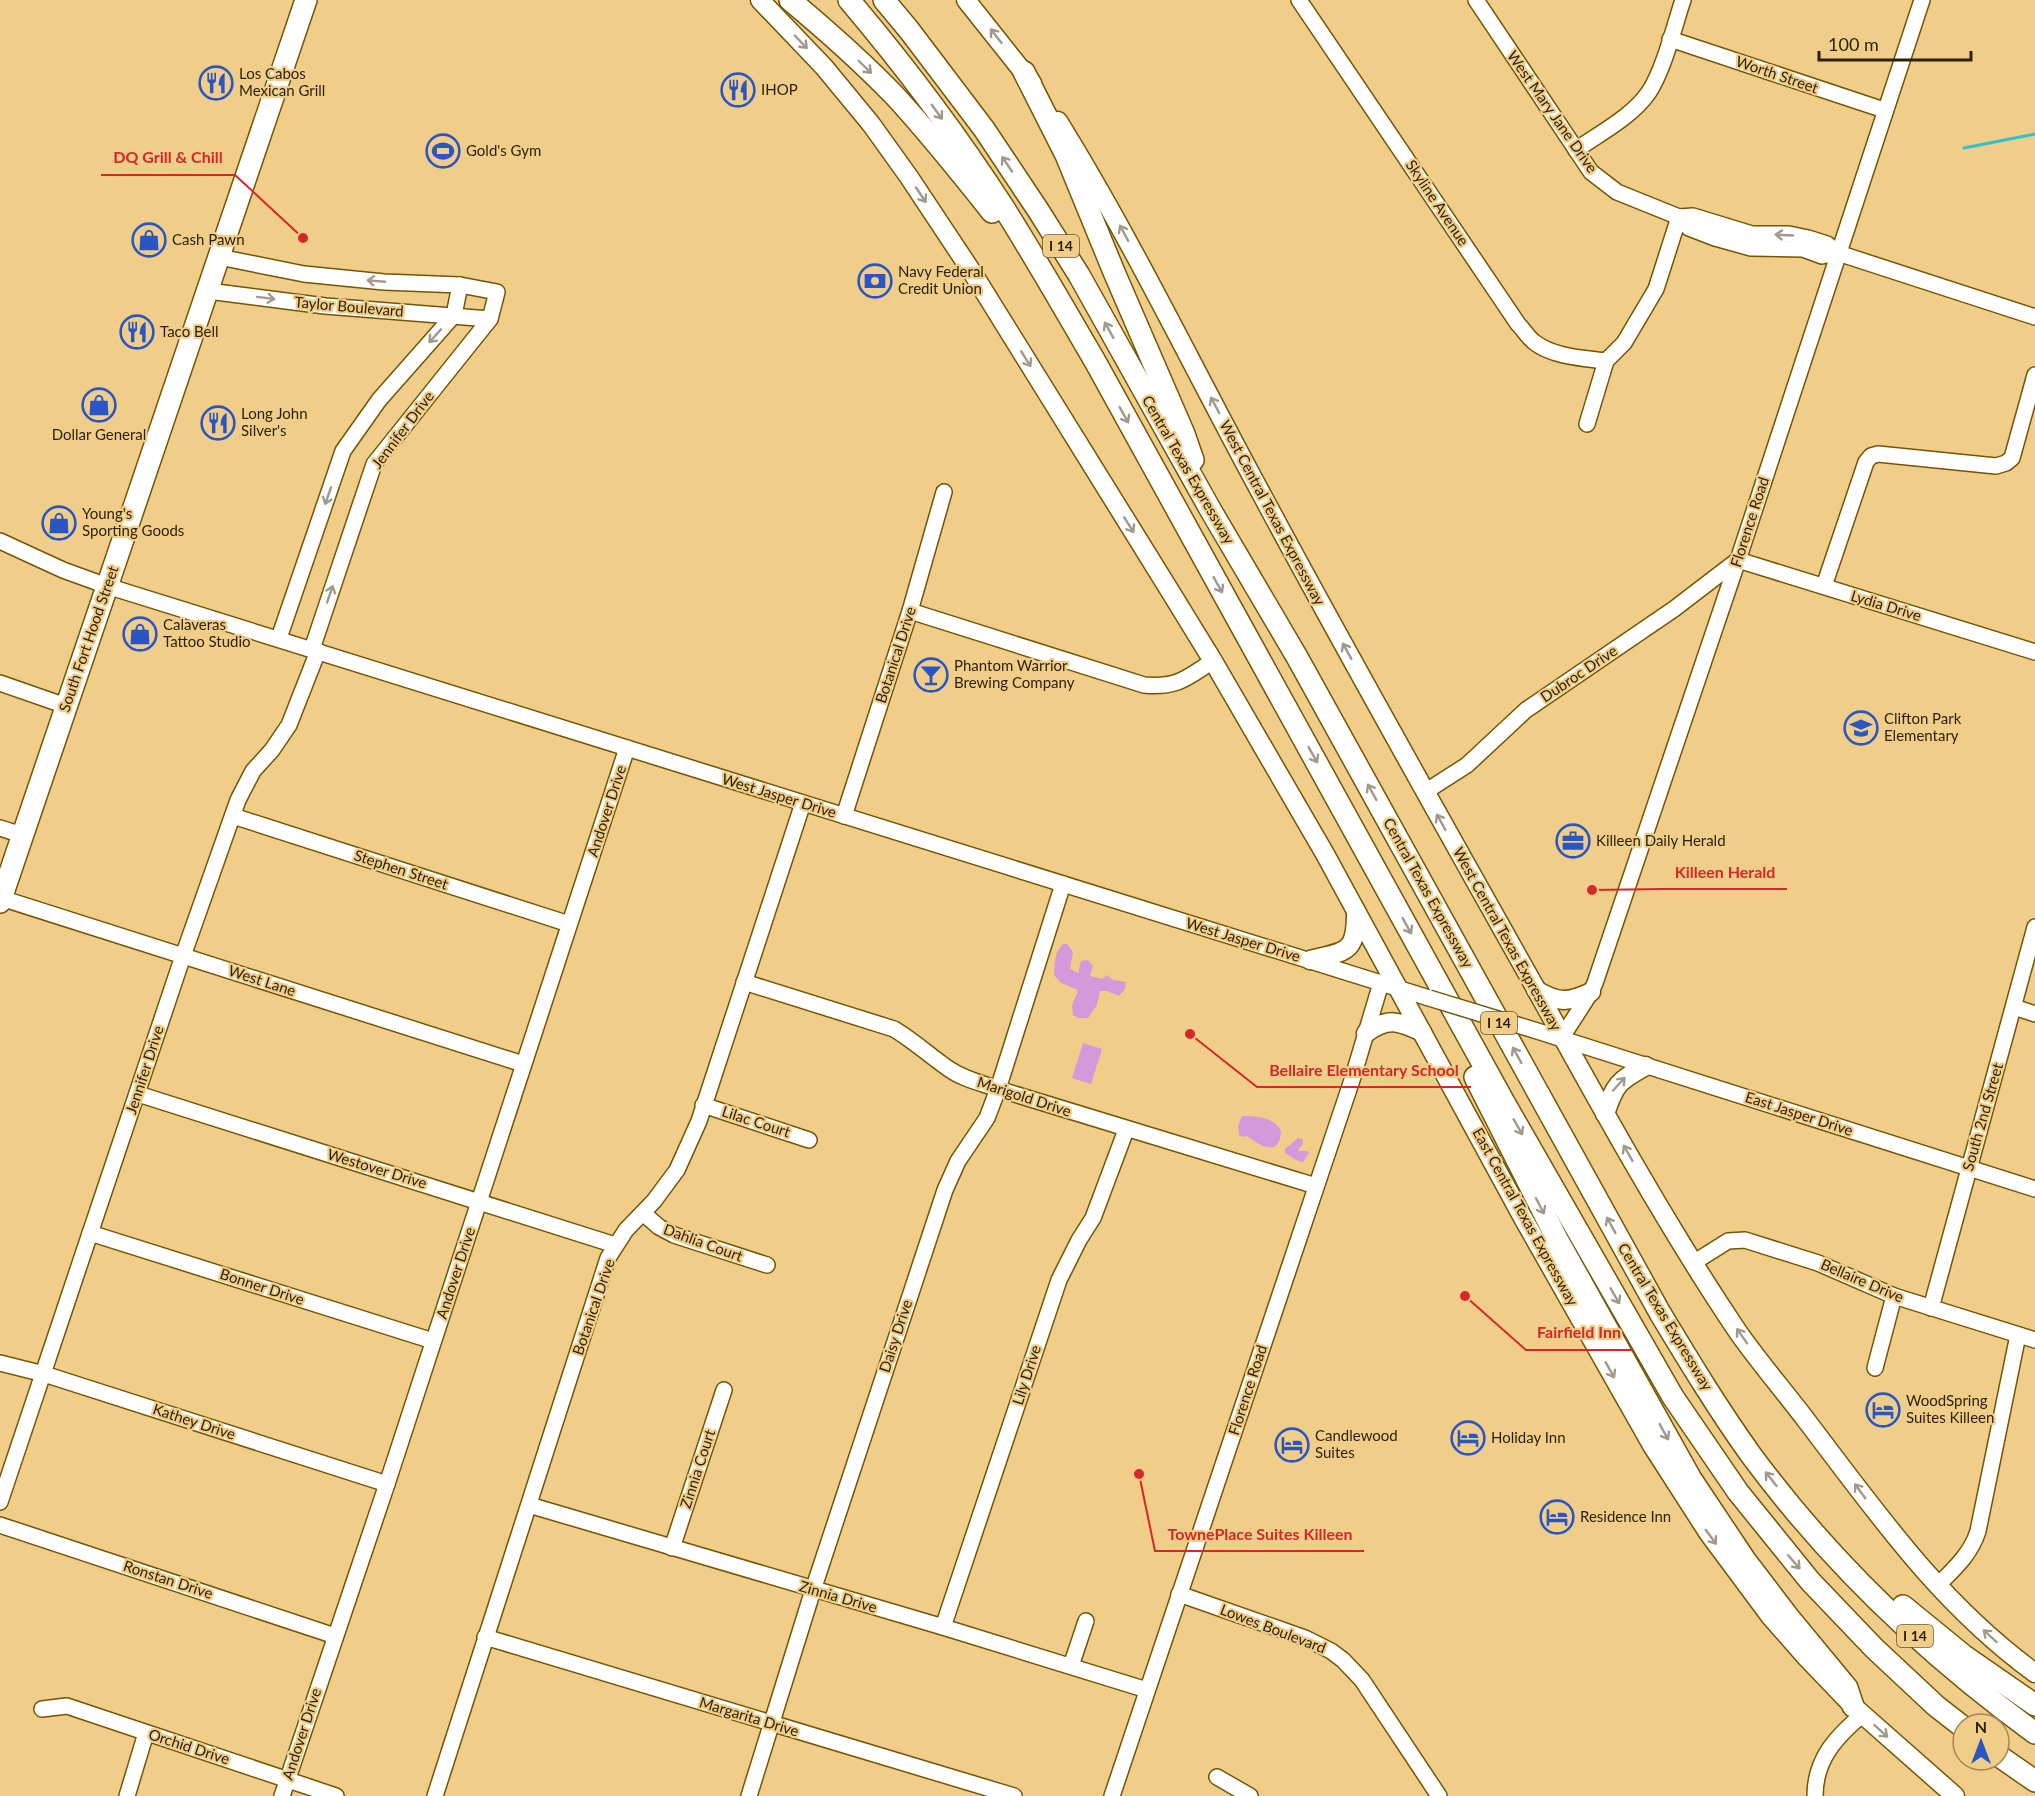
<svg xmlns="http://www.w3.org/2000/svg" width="2035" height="1796" viewBox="0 0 2035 1796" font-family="Lato,sans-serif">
	<rect width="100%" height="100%" fill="#f0ce89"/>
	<g fill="#d598da">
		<path d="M1063 944H1067L1073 952 1070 969 1078 973 1081 961 1088 960 1093 966 1090 976 1102 979 1107 975 1113 980 1126 982 1125 989 1119 996 1107 991H1100L1097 1005 1088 1018H1078L1073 1015 1072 1006 1078 990 1061 983 1054 975C1055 964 1054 952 1063 944Z"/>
		<path d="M1083 1043 1102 1049 1091 1084 1072 1078Z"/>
		<path d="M1242 1116C1257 1116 1274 1117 1281 1131 1280 1158 1260 1146 1247 1136L1242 1137 1239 1135 1238 1126Z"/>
		<path d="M1298 1138 1302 1139 1303 1143 1298 1151H1307L1309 1153 1303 1162 1296 1160 1285 1153V1149Z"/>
	</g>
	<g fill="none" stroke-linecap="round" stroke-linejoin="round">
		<path stroke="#31c0cd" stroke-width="3" d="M1964 148 2035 134"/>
		<g stroke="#735502" stroke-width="18">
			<g id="minor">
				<path d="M1299 0 1518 324C1523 329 1528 337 1534 342 1553 357 1583 358 1606 361"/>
				<path d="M1476 0 1591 172 1617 192 1679 217 1689 228 1715 238 1751 248 1803 249 1822 256 1838 253"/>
				<path d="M1670 39 1884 110"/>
				<path d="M1576 150C1600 133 1632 117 1649 92 1664 69 1674 27 1683 0"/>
				<path d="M1679 217 1693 216 1752 234H1789L1808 238 1827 244 1838 253 2035 317"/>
				<path d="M219 257 304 274 384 282 460 285 497 292 490 319 374 464 312 649"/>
				<path d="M208 291 325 306 490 319"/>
				<path d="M1587 424 1606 361 1624 343 1656 289 1679 217"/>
				<path d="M0 541 63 570 107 586 1429 998"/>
				<path d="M1824 586 1866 462 1871 456 1878 454 1996 466 2006 463 2012 458 2035 375"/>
				<path d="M910 611 1144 685C1178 688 1186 678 1213 661"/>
				<path d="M279 638 343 451 379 400 454 315 460 285"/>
				<path d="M0 683 66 706"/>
				<path d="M1425 792 1467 765 1526 710 1674 609 1738 560 2035 652"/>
				<path d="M233 816 569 924"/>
				<path d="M844 816 910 611 944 492"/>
				<path d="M0 828 22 835"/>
				<path d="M1 898 523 1064"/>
				<path d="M744 982 894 1029C914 1041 930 1056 949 1069 963 1079 981 1083 998 1089L1316 1186"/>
				<path d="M2014 1007 2035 1014"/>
				<path d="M1534 1030 2035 1189"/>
				<path d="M1562 1037 1591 992 1595 983 1738 560 1922 0"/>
				<path d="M138 1094 615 1245"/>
				<path d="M703 1105 809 1140"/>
				<path d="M643 1213 659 1227 674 1235 767 1265"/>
				<path d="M90 1233 433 1341"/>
				<path d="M1693 1263 1728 1241 1745 1240 1818 1263 1894 1296 2035 1340"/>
				<path d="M1931 1308 2035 927"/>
				<path d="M0 1363 44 1374 387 1484"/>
				<path d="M1875 1368 1894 1296"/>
				<path d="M0 1502 183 956 238 800 253 771 272 750 289 725 318 651"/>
				<path d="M529 1505 943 1627 1147 1690"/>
				<path d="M0 1525 335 1636"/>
				<path d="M672 1548 724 1390"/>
				<path d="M1937 1586C1954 1569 1971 1554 1978 1531L2018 1335"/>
				<path d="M1179 1594 1305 1638 1331 1651 1343 1660 1362 1680 1439 1796"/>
				<path d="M943 1627 1059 1280 1079 1240 1093 1218 1126 1130"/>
				<path d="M485 1637 1014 1796"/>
				<path d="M1071 1666 1086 1621"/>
				<path d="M42 1709 67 1706 336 1796"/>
				<path d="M1217 1777 1250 1796"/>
				<path d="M127 1796 146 1733"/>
				<path d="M282 1796 387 1484 627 748"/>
				<path d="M435 1796 608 1258 626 1230 654 1201 677 1170 699 1121 803 803"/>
				<path d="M749 1796 813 1590 945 1190 958 1161 987 1118 998 1089 1063 884"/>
				<path d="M1112 1796 1352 1080 1381 983"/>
				<path d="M1815 1796C1815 1759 1836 1737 1863 1714"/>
			</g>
		</g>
		<g stroke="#735502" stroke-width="21">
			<g id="major">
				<path d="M760 0 824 67 871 124 909 177 972 272 1170 591 1213 661 1325 854 1523 1218 1653 1447 1709 1534 1770 1616 1806 1657 1853 1706 1955 1796"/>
				<path d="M966 0 1032 83"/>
				<path d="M1058 121C1133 242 1194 370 1262 495 1351 661 1444 825 1536 989 1600 1105 1664 1222 1738 1332 1759 1362 1784 1391 1806 1420 1877 1513 1939 1603 2035 1673"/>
				<path d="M1310 960C1346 951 1356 954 1356 913"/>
				<path d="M1536 990C1558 1003 1568 1003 1591 992"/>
				<path d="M1366 1033C1388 1017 1398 1021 1422 1032"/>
				<path d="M1605 1114C1615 1084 1618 1081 1646 1066"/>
			</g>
		</g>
		<g stroke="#735502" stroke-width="24">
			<g id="highway">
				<path d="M790 0C826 30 862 62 895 96 929 133 961 173 992 212"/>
				<path d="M849 0C904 65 956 134 1002 205 1035 257 1065 310 1096 363L1505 1104 1673 1397 1738 1492 1810 1581 1874 1648 1936 1706 1963 1727"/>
				<path d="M884 0 909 30 984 129 1038 210 1079 275 1210 509 1297 657 1660 1313C1689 1361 1718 1409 1751 1455 1830 1562 1928 1655 2035 1733"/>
				<path d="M1024 72 1066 155 1114 272 1184 434 1193 460"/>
				<path d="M0 902 306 0"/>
				<path d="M1475 1077 1557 1239 1691 1479 1745 1560 1790 1619 1847 1688 1853 1706"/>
				<path d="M1903 1606 1963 1655 2035 1705"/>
				<path d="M1999 1756 2035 1781"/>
			</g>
		</g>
		<use href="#minor" stroke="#fff" stroke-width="15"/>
		<use href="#major" stroke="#fff" stroke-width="18"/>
		<use href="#highway" stroke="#fff" stroke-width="21"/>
		<g stroke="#735502" stroke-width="18" stroke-linecap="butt">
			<path id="minor-bridge" d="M1429 998 1534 1030"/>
		</g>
		<use href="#minor-bridge" stroke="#fff" stroke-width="15"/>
	</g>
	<defs><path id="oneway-shaft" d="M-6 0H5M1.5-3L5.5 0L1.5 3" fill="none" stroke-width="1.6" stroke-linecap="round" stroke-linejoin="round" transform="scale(1.5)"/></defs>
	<g stroke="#a09a8d">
		<use href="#oneway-shaft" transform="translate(996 36) rotate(-128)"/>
		<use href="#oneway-shaft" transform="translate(801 42) rotate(46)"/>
		<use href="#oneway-shaft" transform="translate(865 67) rotate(44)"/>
		<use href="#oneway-shaft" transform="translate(937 112) rotate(54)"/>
		<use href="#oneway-shaft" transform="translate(1007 164) rotate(-124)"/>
		<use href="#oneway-shaft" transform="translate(921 195) rotate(56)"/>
		<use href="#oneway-shaft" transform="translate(1124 233) rotate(-118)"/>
		<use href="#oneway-shaft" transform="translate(1784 235) rotate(-177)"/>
		<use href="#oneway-shaft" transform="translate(376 281) rotate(-175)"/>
		<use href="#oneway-shaft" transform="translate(266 298) rotate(7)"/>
		<use href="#oneway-shaft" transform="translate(1109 330) rotate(-119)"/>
		<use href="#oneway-shaft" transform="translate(435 336) rotate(132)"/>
		<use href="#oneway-shaft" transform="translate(1026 359) rotate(58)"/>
		<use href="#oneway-shaft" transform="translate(1215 405) rotate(-118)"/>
		<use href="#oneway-shaft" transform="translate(1124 415) rotate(61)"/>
		<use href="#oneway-shaft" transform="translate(328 496) rotate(109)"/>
		<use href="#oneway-shaft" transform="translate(1129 525) rotate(58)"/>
		<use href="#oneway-shaft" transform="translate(1218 585) rotate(61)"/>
		<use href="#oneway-shaft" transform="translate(330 594) rotate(-71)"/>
		<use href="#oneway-shaft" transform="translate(1347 651) rotate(-119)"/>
		<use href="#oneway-shaft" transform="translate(1313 755) rotate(61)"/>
		<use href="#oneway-shaft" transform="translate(1372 792) rotate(-119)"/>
		<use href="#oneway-shaft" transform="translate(1441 822) rotate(-119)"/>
		<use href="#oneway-shaft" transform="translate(1407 926) rotate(61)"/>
		<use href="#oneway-shaft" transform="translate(1517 1055) rotate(-119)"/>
		<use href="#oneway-shaft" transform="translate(1619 1084) rotate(-48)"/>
		<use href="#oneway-shaft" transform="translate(1518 1127) rotate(60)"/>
		<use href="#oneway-shaft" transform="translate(1628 1153) rotate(-120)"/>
		<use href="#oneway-shaft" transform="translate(1540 1206) rotate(63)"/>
		<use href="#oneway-shaft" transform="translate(1611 1225) rotate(-119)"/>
		<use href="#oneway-shaft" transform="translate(1615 1296) rotate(60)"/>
		<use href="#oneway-shaft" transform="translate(1742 1336) rotate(-125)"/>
		<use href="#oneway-shaft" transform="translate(1610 1370) rotate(61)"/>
		<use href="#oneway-shaft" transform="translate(1664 1432) rotate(61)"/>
		<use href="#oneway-shaft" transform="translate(1771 1479) rotate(-128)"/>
		<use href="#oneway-shaft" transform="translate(1860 1491) rotate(-126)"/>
		<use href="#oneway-shaft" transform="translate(1711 1537) rotate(54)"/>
		<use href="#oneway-shaft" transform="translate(1794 1562) rotate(49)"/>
		<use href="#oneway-shaft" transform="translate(1990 1636) rotate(-138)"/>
		<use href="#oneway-shaft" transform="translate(1881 1731) rotate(42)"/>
	</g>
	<defs>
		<g id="restaurant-ring" transform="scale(1.725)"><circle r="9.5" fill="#f0ce89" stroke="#2a56c4" stroke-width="1.5"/><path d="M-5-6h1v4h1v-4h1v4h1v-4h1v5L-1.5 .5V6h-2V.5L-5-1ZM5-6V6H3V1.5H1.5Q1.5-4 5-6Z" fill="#2a56c4"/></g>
		<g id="stadium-ring" transform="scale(1.725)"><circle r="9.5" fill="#f0ce89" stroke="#2a56c4" stroke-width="1.5"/><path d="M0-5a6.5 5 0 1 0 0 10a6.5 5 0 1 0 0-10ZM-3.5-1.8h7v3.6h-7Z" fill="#2a56c4"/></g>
		<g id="shop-ring" transform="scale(1.725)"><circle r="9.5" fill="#f0ce89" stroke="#2a56c4" stroke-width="1.5"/><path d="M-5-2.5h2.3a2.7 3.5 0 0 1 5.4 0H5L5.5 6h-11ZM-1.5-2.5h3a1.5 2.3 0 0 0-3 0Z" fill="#2a56c4"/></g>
		<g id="bank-ring" transform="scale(1.725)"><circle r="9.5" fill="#f0ce89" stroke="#2a56c4" stroke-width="1.5"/><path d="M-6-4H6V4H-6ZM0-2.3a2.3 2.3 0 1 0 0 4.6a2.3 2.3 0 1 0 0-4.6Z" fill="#2a56c4"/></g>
		<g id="bar-ring" transform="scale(1.725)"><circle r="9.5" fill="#f0ce89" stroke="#2a56c4" stroke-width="1.5"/><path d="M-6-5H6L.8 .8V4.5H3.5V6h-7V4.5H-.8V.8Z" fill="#2a56c4"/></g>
		<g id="school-ring" transform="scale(1.725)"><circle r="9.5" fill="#f0ce89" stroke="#2a56c4" stroke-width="1.5"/><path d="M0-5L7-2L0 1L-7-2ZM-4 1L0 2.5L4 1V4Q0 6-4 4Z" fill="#2a56c4"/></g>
		<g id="office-ring" transform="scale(1.725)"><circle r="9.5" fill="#f0ce89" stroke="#2a56c4" stroke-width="1.5"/><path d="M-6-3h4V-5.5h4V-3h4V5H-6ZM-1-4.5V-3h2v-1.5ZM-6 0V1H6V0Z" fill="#2a56c4"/></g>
		<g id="hotel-ring" transform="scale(1.725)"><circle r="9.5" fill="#f0ce89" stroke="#2a56c4" stroke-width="1.5"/><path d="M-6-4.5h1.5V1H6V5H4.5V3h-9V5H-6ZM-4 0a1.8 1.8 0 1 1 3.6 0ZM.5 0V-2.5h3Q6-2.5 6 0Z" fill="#2a56c4"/></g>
	</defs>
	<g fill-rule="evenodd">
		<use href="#restaurant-ring" x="216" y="83"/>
		<use href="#restaurant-ring" x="738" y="90"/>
		<use href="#stadium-ring" x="443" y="151"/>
		<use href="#shop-ring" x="149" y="240"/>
		<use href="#bank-ring" x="875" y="281"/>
		<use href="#restaurant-ring" x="137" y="332"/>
		<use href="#shop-ring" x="99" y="405"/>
		<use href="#restaurant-ring" x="218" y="423"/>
		<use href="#shop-ring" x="59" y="523"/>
		<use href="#shop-ring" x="140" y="634"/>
		<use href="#bar-ring" x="931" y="675"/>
		<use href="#school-ring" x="1861" y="728"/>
		<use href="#office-ring" x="1573" y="841"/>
		<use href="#hotel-ring" x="1883" y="1410"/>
		<use href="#hotel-ring" x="1468" y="1438"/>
		<use href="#hotel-ring" x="1292" y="1445"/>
		<use href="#hotel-ring" x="1557" y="1517"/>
	</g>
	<g text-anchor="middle" stroke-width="4.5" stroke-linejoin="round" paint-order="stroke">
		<g fill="#f0ce89" stroke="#67542a" stroke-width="1.5">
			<rect x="1043" y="235" width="36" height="22" rx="4.5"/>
			<rect x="1481" y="1012" width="36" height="22" rx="4.5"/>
			<rect x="1897" y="1625" width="36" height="22" rx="4.5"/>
		</g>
		<g font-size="14" font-weight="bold" fill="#2c1f02">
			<text x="1061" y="251">I 14</text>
			<text x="1499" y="1028">I 14</text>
			<text x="1915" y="1641">I 14</text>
		</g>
		<g font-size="15" fill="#2c1f02" stroke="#f0ce89" text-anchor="start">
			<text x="239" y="79">Los Cabos<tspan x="239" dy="17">Mexican Grill</tspan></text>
			<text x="761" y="95">IHOP</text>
			<text x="466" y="156">Gold's Gym</text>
			<text x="172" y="245">Cash Pawn</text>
			<text x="898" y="277">Navy Federal<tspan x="898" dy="17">Credit Union</tspan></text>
			<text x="160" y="337">Taco Bell</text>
			<text x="241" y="419">Long John<tspan x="241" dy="17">Silver's</tspan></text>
			<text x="99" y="440" text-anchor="middle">Dollar General</text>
			<text x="82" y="519">Young's<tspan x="82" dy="17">Sporting Goods</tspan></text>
			<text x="163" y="630">Calaveras<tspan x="163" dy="17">Tattoo Studio</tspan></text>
			<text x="954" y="671">Phantom Warrior<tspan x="954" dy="17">Brewing Company</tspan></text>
			<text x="1884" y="724">Clifton Park<tspan x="1884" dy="17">Elementary</tspan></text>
			<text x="1596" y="846">Killeen Daily Herald</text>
			<text x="1906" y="1406">WoodSpring<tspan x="1906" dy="17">Suites Killeen</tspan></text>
			<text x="1315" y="1441">Candlewood<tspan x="1315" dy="17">Suites</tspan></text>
			<text x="1491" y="1443">Holiday Inn</text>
			<text x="1580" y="1522">Residence Inn</text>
		</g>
		<g font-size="15" fill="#2c1f02" stroke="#f0ce89">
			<text transform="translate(1777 75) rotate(19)" y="5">Worth Street</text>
			<text transform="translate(1552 112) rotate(55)" y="5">West Mary Jane Drive</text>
			<text transform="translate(1437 203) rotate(56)" y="5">Skyline Avenue</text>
			<text transform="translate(349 307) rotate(5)" y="5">Taylor Boulevard</text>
			<text transform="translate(403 430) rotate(-53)" y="5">Jennifer Drive</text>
			<text transform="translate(1188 470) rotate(60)" y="5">Central Texas Expressway</text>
			<text transform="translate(1272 513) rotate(62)" y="5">West Central Texas Expressway</text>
			<text transform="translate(1750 522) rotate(-72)" y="5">Florence Road</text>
			<text transform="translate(1886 606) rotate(17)" y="5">Lydia Drive</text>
			<text transform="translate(89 639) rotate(-71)" y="5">South Fort Hood Street</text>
			<text transform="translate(896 655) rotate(-72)" y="5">Botanical Drive</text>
			<text transform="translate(1579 674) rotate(-34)" y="5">Dubroc Drive</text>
			<text transform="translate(779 796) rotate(17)" y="5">West Jasper Drive</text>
			<text transform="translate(607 811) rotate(-72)" y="5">Andover Drive</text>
			<text transform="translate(401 870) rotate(18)" y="5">Stephen Street</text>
			<text transform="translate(1428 893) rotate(61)" y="5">Central Texas Expressway</text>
			<text transform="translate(1507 939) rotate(61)" y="5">West Central Texas Expressway</text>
			<text transform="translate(1243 940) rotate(17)" y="5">West Jasper Drive</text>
			<text transform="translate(262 981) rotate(18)" y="5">West Lane</text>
			<text transform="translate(145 1070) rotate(-72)" y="5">Jennifer Drive</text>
			<text transform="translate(1024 1097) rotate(18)" y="5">Marigold Drive</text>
			<text transform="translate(1799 1114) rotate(18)" y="5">East Jasper Drive</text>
			<text transform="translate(1983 1117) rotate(-74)" y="5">South 2nd Street</text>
			<text transform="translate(756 1122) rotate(18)" y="5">Lilac Court</text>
			<text transform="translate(377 1169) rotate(17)" y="5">Westover Drive</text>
			<text transform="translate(1525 1217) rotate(61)" y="5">East Central Texas Expressway</text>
			<text transform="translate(703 1243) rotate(20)" y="5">Dahlia Court</text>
			<text transform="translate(456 1273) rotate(-72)" y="5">Andover Drive</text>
			<text transform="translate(1862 1281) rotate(23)" y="5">Bellaire Drive</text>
			<text transform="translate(262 1287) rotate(18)" y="5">Bonner Drive</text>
			<text transform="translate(594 1307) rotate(-71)" y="5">Botanical Drive</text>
			<text transform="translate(1665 1317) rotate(59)" y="5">Central Texas Expressway</text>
			<text transform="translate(896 1336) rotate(-72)" y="5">Daisy Drive</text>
			<text transform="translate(1027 1375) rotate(-72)" y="5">Lily Drive</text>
			<text transform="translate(1248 1390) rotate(-72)" y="5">Florence Road</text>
			<text transform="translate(194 1422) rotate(18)" y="5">Kathey Drive</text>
			<text transform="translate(698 1469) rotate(-72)" y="5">Zinnia Court</text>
			<text transform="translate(168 1580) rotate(18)" y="5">Ronstan Drive</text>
			<text transform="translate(838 1597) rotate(16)" y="5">Zinnia Drive</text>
			<text transform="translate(1273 1629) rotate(21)" y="5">Lowes Boulevard</text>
			<text transform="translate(749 1717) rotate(17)" y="5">Margarita Drive</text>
			<text transform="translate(302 1734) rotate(-72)" y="5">Andover Drive</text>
			<text transform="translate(189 1747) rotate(18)" y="5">Orchid Drive</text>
		</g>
	</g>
	<path fill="none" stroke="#d62828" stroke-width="2" d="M303 238L235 175H101M1592 890L1662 889H1787M1190 1034L1257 1087H1471M1465 1296L1526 1350H1633M1139 1474L1155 1551H1364"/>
	<g fill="#d62828" stroke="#f0ce89" stroke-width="2">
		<circle cx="303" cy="238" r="6"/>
		<circle cx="1592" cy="890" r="6"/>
		<circle cx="1190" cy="1034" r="6"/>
		<circle cx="1465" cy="1296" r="6"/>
		<circle cx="1139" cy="1474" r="6"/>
	</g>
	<g font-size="16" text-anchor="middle" font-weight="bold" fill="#d62828" stroke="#f0ce89" stroke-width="4.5" stroke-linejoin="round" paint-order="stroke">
		<text x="168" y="163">DQ Grill &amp; Chill</text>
		<text x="1725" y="878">Killeen Herald</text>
		<text x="1364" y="1076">Bellaire Elementary School</text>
		<text x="1579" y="1338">Fairfield Inn</text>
		<text x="1260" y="1540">TownePlace Suites Killeen</text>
	</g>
	<g transform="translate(1981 1742)"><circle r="28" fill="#f0ce89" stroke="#a28853" stroke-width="1.5"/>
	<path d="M0-4.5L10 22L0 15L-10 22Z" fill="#2a56c4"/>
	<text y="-9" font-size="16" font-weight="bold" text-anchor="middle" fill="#2c1f02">N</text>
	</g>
	<path d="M1819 51v9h152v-9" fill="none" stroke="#2c1f02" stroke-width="3"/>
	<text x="1828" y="51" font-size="18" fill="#2c1f02" stroke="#f0ce89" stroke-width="4.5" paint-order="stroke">100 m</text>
</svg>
